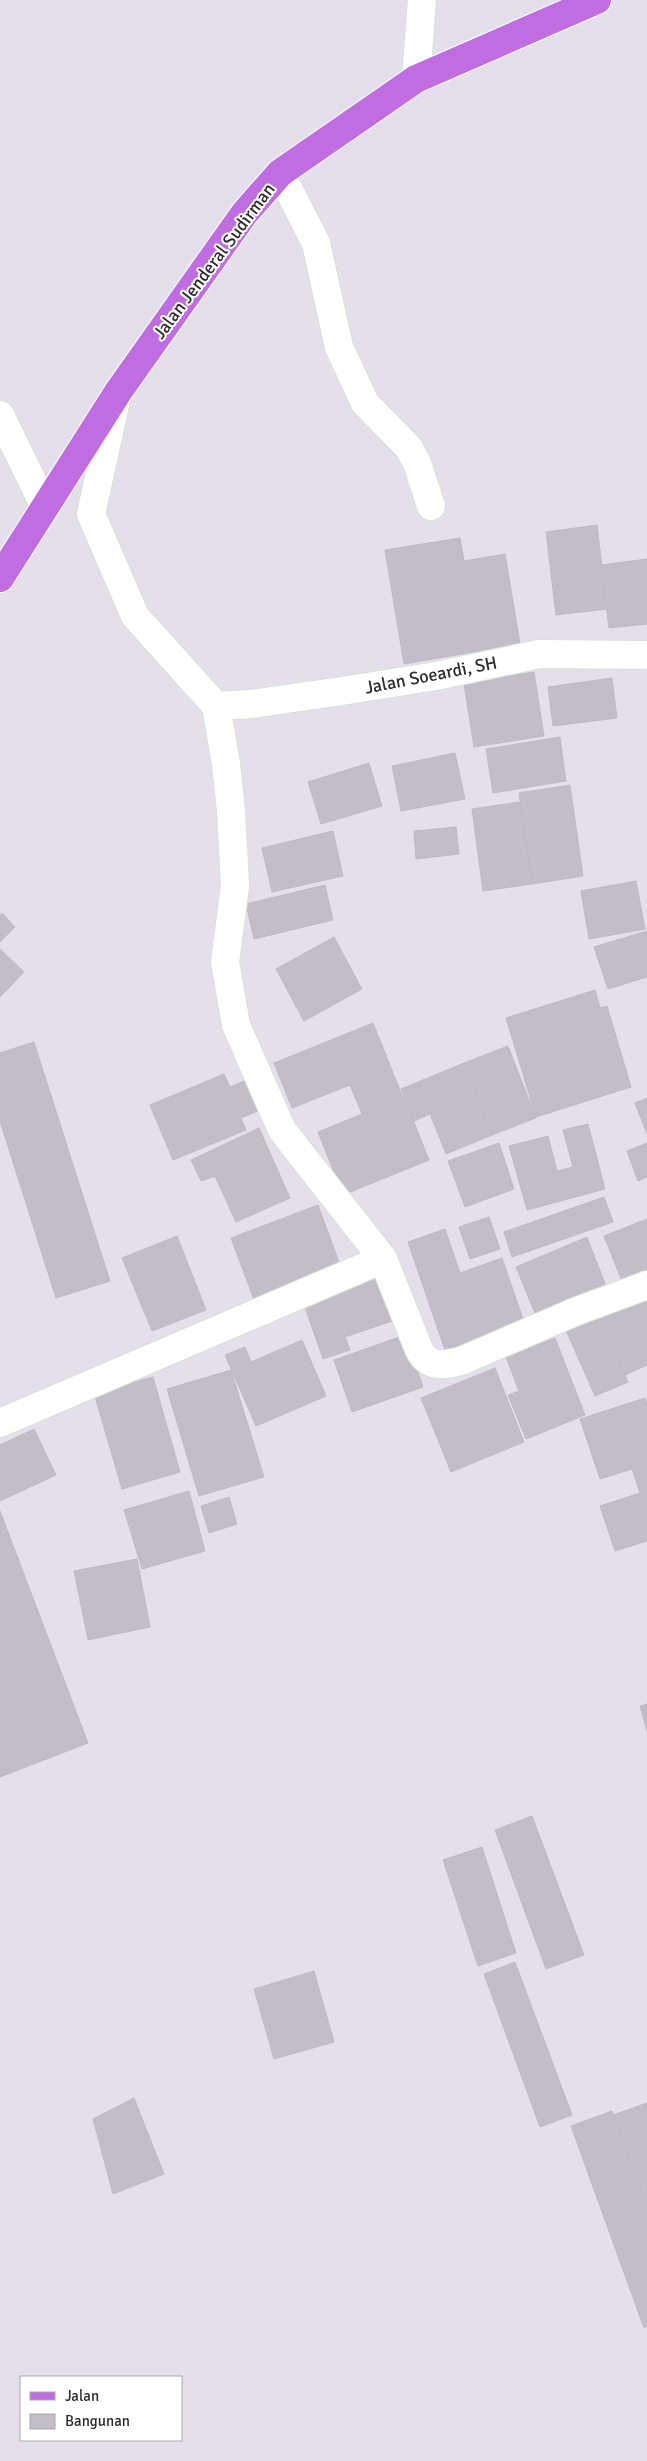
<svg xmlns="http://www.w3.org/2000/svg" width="647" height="2461" viewBox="0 0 647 2461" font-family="Signika,sans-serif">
	<rect width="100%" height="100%" fill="#e5dfeb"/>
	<g fill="#c3bdc7" stroke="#c1b8c6">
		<path d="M597 525 607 609 556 615 546 532Z"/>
		<path d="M460 538 464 561 505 554 520 644 404 664 385 550Z"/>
		<path d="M647 559V624L609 628 601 565Z"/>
		<path d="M534 672 544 736 474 747 464 684Z"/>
		<path d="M612 678 617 718 553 726 548 687Z"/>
		<path d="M560 737 566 781 493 793 486 749Z"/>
		<path d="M455 753 465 799 401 811 392 766Z"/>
		<path d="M369 763 382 806 321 824 308 782Z"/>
		<path d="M570 785 583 876 532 884 519 793Z"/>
		<path d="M520 802 532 884 483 891 472 809Z"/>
		<path d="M456 827 459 854 416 859 414 831Z"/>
		<path d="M333 831 343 876 272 892 262 848Z"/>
		<path d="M636 881 645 929 589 939 581 891Z"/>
		<path d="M325 885 333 920 254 939 246 904Z"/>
		<path d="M2 913 15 927 0 942V915Z"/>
		<path d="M647 931V977L608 989 594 947Z"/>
		<path d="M334 937 362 989 304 1021 276 969Z"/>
		<path d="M0 949 24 972 0 997Z"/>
		<path d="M595 990 600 1008 607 1006 631 1087 536 1117 506 1018Z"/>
		<path d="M373 1023 403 1098 362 1114 350 1085 292 1108 274 1063Z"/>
		<path d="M34 1042 110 1281 56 1298 0 1121V1053Z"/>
		<path d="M508 1046 536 1118 492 1135 464 1063Z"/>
		<path d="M464 1063 492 1135 446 1154 430 1114 414 1121 401 1089Z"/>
		<path d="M224 1074 230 1087 247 1080 260 1110 241 1118 246 1130 173 1160 150 1105Z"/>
		<path d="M404 1097 429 1160 343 1195 318 1132Z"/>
		<path d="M647 1098V1134L635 1103Z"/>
		<path d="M588 1124 605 1189 527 1210 509 1146 548 1136 557 1171 573 1167 563 1130Z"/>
		<path d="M259 1128 290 1198 236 1222 215 1176 201 1181 191 1160Z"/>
		<path d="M499 1143 514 1189 465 1207 448 1161Z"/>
		<path d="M647 1143V1177L638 1181 627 1151Z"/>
		<path d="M604 1197 613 1222 512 1257 504 1232Z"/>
		<path d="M318 1205 343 1273 256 1305 231 1238Z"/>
		<path d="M489 1217 500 1249 470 1259 459 1227Z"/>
		<path d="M647 1219V1283L626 1291 604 1236Z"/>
		<path d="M445 1229 483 1340 446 1353 408 1242Z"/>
		<path d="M177 1236 206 1310 152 1331 122 1258Z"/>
		<path d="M587 1237 607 1289 537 1318 516 1267Z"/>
		<path d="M502 1258 525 1325 483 1340 460 1273Z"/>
		<path d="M376 1275 392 1321 345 1337 350 1350 323 1359 303 1301Z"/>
		<path d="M647 1292V1365L625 1375 598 1313Z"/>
		<path d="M598 1313 628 1382 595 1396 565 1328Z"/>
		<path d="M405 1335 423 1387 352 1412 334 1360Z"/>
		<path d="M555 1338 585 1415 526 1439 508 1395 519 1391 506 1357Z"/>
		<path d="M302 1340 326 1396 256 1426 225 1355 245 1347 251 1362Z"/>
		<path d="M495 1368 524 1442 451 1472 421 1398Z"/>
		<path d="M231 1370 264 1477 199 1496 167 1389Z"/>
		<path d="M153 1377 180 1472 122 1489 94 1393Z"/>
		<path d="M645 1398 647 1404V1541L615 1551 600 1506 640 1493 632 1469 600 1479 580 1419Z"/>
		<path d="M34 1429 56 1475 0 1501V1445Z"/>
		<path d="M189 1491 205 1551 142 1569 124 1510Z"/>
		<path d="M229 1497 237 1524 209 1533 201 1506Z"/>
		<path d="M0 1511 88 1743 0 1777Z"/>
		<path d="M137 1559 150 1627 88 1640 74 1571Z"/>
		<path d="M647 1704V1731L640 1706Z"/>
		<path d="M532 1816 584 1955 546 1969 495 1830Z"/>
		<path d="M482 1847 516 1953 478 1966 443 1860Z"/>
		<path d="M515 1962 572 2115 540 2127 484 1974Z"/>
		<path d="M314 1971 334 2042 274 2059 254 1989Z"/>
		<path d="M134 2098 164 2174 113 2194 93 2119Z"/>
		<path d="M647 2103V2204L613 2115Z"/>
		<path d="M612 2111 647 2207V2326L644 2328 571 2126Z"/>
	</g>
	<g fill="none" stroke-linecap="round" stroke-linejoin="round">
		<g stroke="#d7e2d4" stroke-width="30">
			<g id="minor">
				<path d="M416 79 422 0"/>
				<path d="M280 173 316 243 339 347 365 403 409 448 417 463 431 506"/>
				<path d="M117 396 91 514 135 616 216 706 226 764 231 810 235 886 225 962 236 1025 282 1130 383 1259 418 1347C427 1368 442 1366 461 1361L577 1311 647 1285"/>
				<path d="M0 415 45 507"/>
				<path d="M216 706 251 704 342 691 436 676 539 654 647 655"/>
				<path d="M0 1423 383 1259"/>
			</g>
		</g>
		<g stroke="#fff" stroke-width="30">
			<path id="major" d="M0 578 118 392 244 214 280 173 416 79 597 0"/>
		</g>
		<use href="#minor" stroke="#fff" stroke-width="28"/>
		<use href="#major" stroke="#c06de1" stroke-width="28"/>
	</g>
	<g text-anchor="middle" stroke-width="4" stroke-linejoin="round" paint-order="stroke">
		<g font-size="18" fill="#2b2b2b" stroke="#fff">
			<text transform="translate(214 261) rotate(-53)" y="6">Jalan Jenderal Sudirman</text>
			<text transform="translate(431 675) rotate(-11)" y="6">Jalan Soeardi, SH</text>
		</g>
	</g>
	<rect x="20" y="2376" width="162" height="65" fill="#ffffff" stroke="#aaaaaa"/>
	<rect x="30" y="2392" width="25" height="8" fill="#c06de1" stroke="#aaaaaa"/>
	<text x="65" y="2401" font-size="15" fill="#2b2b2b">Jalan</text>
	<rect x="30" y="2414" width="25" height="15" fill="#c3bdc7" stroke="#aaaaaa"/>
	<text x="65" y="2426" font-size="15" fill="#2b2b2b">Bangunan</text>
</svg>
